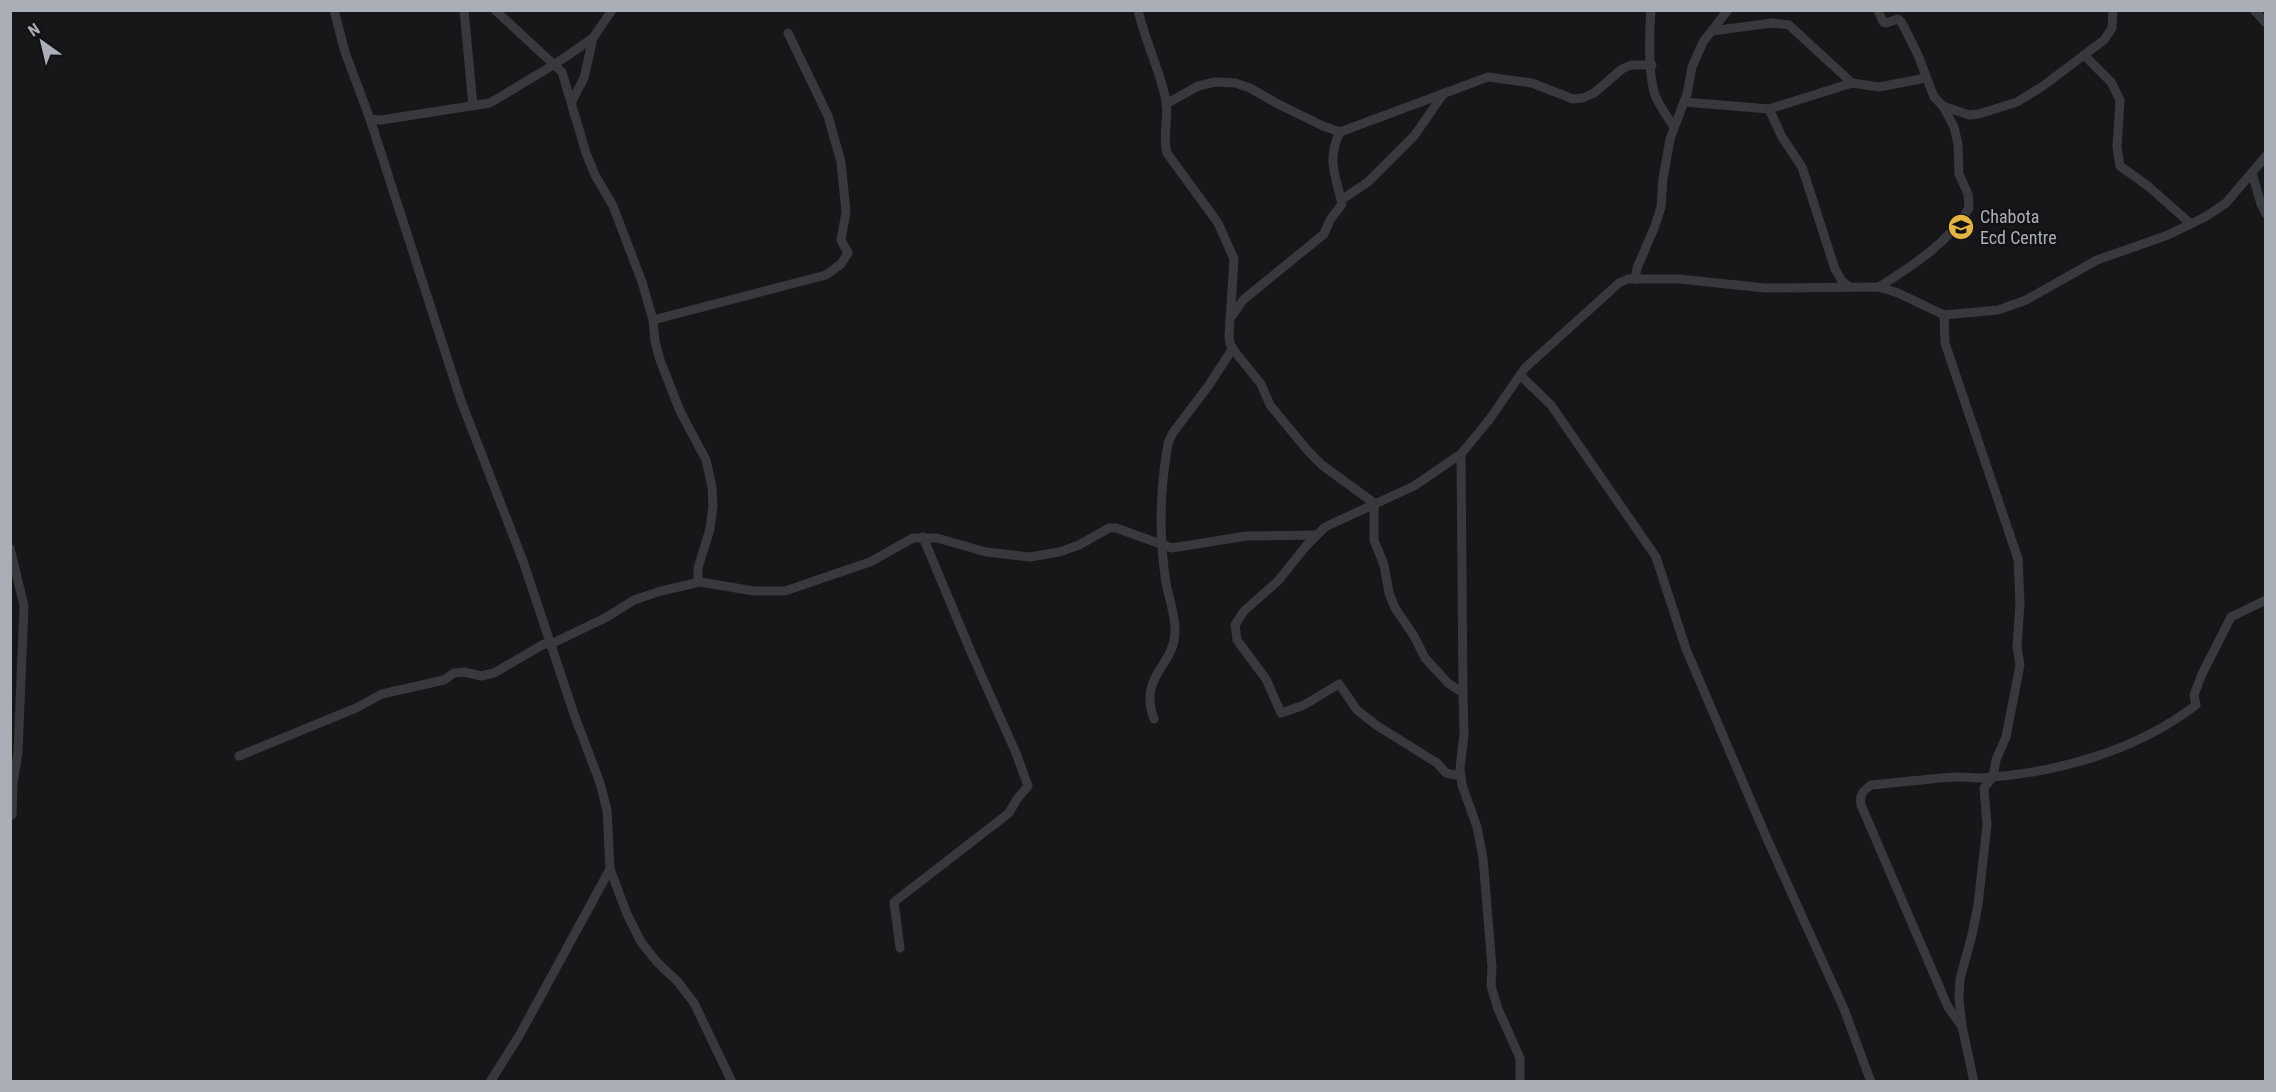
<svg xmlns="http://www.w3.org/2000/svg" width="2276" height="1092" viewBox="0 0 2276 1092" font-family="'Roboto Condensed',sans-serif">
	<rect width="100%" height="100%" fill="#171719"/>
	<g fill="none" stroke-linecap="round" stroke-linejoin="round">
		<g stroke="#38393d" stroke-width="9">
			<path d="M334 10 345 52 370 119 461 401 523 561 574 714 600 783 607 810 610 869 627 914 641 942 657 962 678 982 694 1003 732 1082"/>
			<path d="M464 10 473 106"/>
			<path d="M495 10 562 72 586 153 595 175 613 206 642 282 653 320 655 341 660 360 680 411 706 460 712 487 713 506 710 529 698 568V582"/>
			<path d="M1138 10C1145 41 1160 70 1166 101 1169 119 1162 136 1167 153L1218 223 1234 259 1229 336 1230 344 1236 353 1261 384 1270 405 1308 451 1322 465 1374 503V540L1384 565 1389 593 1395 608 1414 636 1425 658 1448 683 1463 693 1464 734 1460 769 1462 785 1477 827 1483 858 1492 967 1491 986 1498 1009 1520 1058V1082"/>
			<path d="M1651 10C1649 33 1648 74 1655 95 1659 106 1668 117 1674 127"/>
			<path d="M1878 10 1883 22 1886 23 1898 19 1902 23 1918 55 1934 97 1943 106 1969 115 1979 114 2017 102 2043 86 2104 40 2112 28 2113 10"/>
			<path d="M2254 10 2266 23"/>
			<path d="M1712 31 1772 23 1789 25 1852 83"/>
			<path d="M2084 55 2111 82 2120 100 2117 147 2120 166 2148 186 2191 224"/>
			<path d="M572 101 584 78 593 38 612 10"/>
			<path d="M1684 102 1769 109 1852 83 1879 87 1926 78"/>
			<path d="M1166 104 1198 86 1215 82 1235 83 1250 88 1278 104 1323 126 1340 132 1488 77 1532 83 1573 99 1583 98 1594 93 1622 69 1631 65H1652"/>
			<path d="M1769 109 1782 137 1802 167 1835 269 1842 281 1850 287"/>
			<path d="M370 119 381 120 490 103 555 64 593 38"/>
			<path d="M2252 173 2261 204 2266 214"/>
			<path d="M1341 200 1368 182 1414 136 1444 93"/>
			<path d="M1635 279 1637 268 1655 226 1661 207 1663 179 1670 139 1687 94 1692 67 1703 42 1728 10"/>
			<path d="M1879 287C1912 266 1950 242 1969 208L1968 194 1959 174 1958 144 1954 127 1943 106"/>
			<path d="M1944 315 1945 343 2018 559 2020 603 2017 647 2020 665 2006 737 1996 760 1993 777 1984 788 1987 825 1978 905 1972 935 1960 979 1959 999 1962 1026 1974 1082"/>
			<path d="M1232 316 1243 300 1324 234 1330 220 1342 204C1336 176 1326 160 1340 132"/>
			<path d="M653 320 826 275 841 264 848 253 841 240 846 212 841 162 828 116 788 33"/>
			<path d="M1520 375 1551 405 1656 557 1686 649 1768 841 1844 1009 1871 1082"/>
			<path d="M1461 454 1463 693"/>
			<path d="M10 548 24 606 18 752 13 784 12 815"/>
			<path d="M1154 719C1138 676 1174 666 1175 633 1176 616 1169 599 1166 583 1159 538 1160 488 1168 444L1172 434 1209 385 1233 348"/>
			<path d="M239 756 356 708 382 694 444 680 454 673 464 672 481 676 494 673 544 644H551L607 617 634 600 661 591 700 582 754 591H785L870 562 913 538H937L986 552 1030 557 1059 552 1079 545 1109 528H1116L1172 548 1246 536 1316 535"/>
			<path d="M1461 776 1446 773 1437 763 1376 725 1357 710 1339 684 1304 705 1281 713 1266 679 1237 640 1235 625 1244 611 1278 581 1306 546 1325 527 1414 486 1461 454 1489 420 1525 368 1619 283 1628 279H1679L1765 288 1879 287 1898 293 1944 315 1998 310 2026 300 2097 260 2168 235 2205 217 2226 203 2266 156"/>
			<path d="M900 948 894 902 1009 813 1017 799 1028 786 1016 753 971 652 923 537"/>
			<path d="M1960 1024 1948 1007 1861 805C1859 795 1863 791 1871 785 1900 783 1929 778 1958 777 1966 777 1974 778 1981 778 2057 773 2136 751 2196 705L2194 695 2202 674 2231 617 2266 600"/>
			<path d="M490 1082 519 1036 610 869"/>
		</g>
	</g>
	<defs>
		<g id="school-disc" transform="scale(1.35)"><circle r="9.5" fill="#e4b443" stroke="#121214"/><path d="M0-5L7-2L0 1L-7-2ZM-4 1L0 2.5L4 1V4Q0 6-4 4Z" fill="#111"/></g>
	</defs>
	<g fill-rule="evenodd">
		<use href="#school-disc" x="1961" y="227"/>
	</g>
	<g text-anchor="middle" stroke-width="5" stroke-linejoin="round" paint-order="stroke">
		<g font-size="18" fill="#aaaeb7" stroke="#121214" text-anchor="start">
			<text x="1980" y="223">Chabota<tspan x="1980" dy="21">Ecd Centre</tspan></text>
		</g>
	</g>
	<rect width="2276" height="1092" fill="none" stroke="#aaaeb7" stroke-width="24"/>
	<g transform="translate(42 42) rotate(326)" stroke="#121214" stroke-width="4.5" paint-order="stroke">
	<path d="M0-4.5L10 22L0 15L-10 22Z" fill="#aaaeb7"/>
	<text y="-9" font-size="16" font-weight="bold" text-anchor="middle" fill="#aaaeb7">N</text>
	</g>
</svg>
